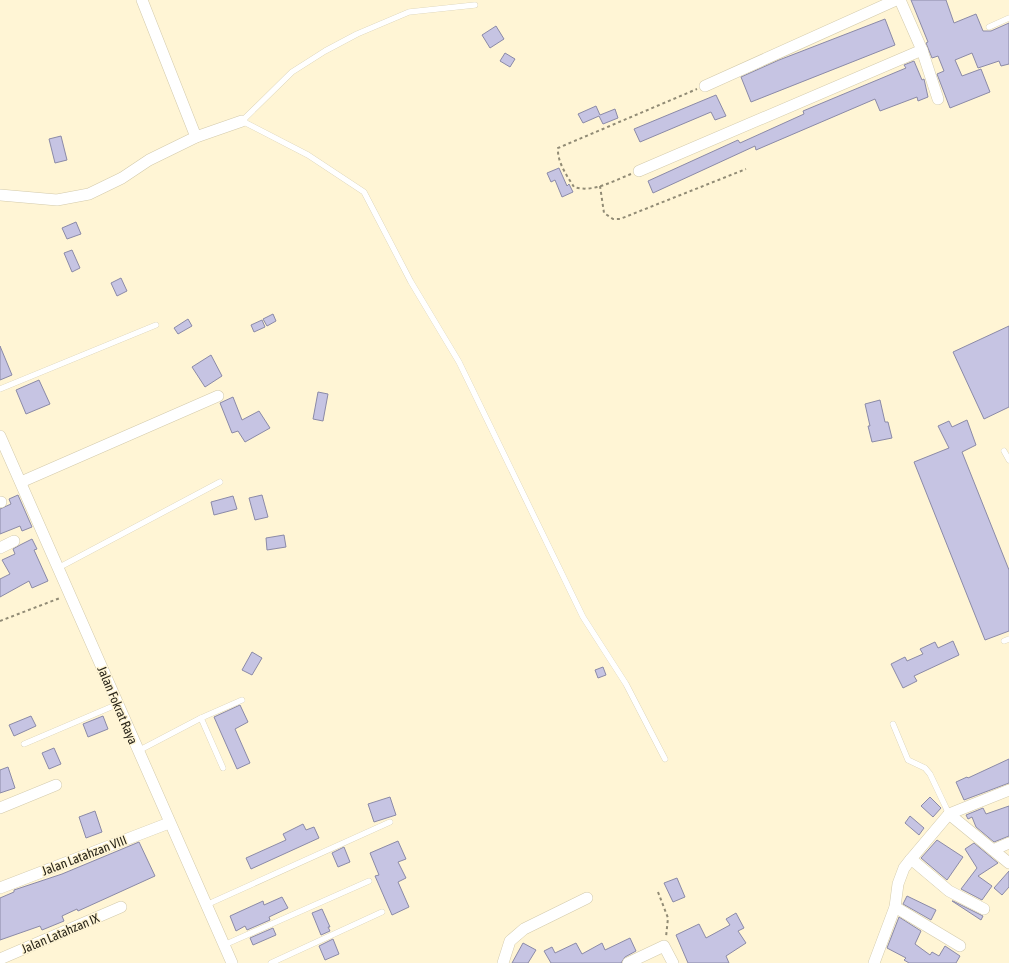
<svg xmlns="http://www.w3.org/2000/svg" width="1009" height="963" viewBox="0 0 1009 963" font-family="'Asap Condensed',sans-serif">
	<rect width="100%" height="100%" fill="#fff5d5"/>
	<g fill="#c6c4e3" stroke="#8b8aa7">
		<path d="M911 0H946L954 23 976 14 983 31H991L1009 23V64L1001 66 999 61 978 68 972 53 955 60 962 76 981 69 990 92 950 108 937 74 944 71 938 56 932 58 926 43 928 42Z"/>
		<path d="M885 19 895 45 751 102 741 77 779 60Z"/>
		<path d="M496 26 504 39 490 48 482 35Z"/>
		<path d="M505 53 515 59 510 67 500 61Z"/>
		<path d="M914 61 922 80 924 79 928 97 918 101 917 97 880 111 875 99 756 150 755 146 653 193 648 181 738 140 740 143 804 114 803 111 906 68 904 65Z"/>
		<path d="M716 95 726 116 715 120 711 112 640 142 634 129Z"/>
		<path d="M596 106 600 115 615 109 618 118 603 124 599 116 583 123 578 114Z"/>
		<path d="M61 136 67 160 55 163 49 139Z"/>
		<path d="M559 168 567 186 569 184 573 192 562 197 555 180 551 182 547 173Z"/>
		<path d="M76 222 81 234 67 239 62 228Z"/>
		<path d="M72 250 80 268 72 272 64 253Z"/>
		<path d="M121 278 127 291 117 296 111 283Z"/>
		<path d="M273 314 276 321 267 326 263 319Z"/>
		<path d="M188 319 192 326 178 334 174 328Z"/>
		<path d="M262 320 265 327 254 332 251 325Z"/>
		<path d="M1009 326V407L984 419 953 352Z"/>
		<path d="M0 346 12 375 0 380Z"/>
		<path d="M211 355 222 376 205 387 192 367Z"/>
		<path d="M39 380 50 404 26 414 16 390Z"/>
		<path d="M318 392 328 394 323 421 313 419Z"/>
		<path d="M233 397 242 420 259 411 270 428 245 442 238 431 232 433 220 403Z"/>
		<path d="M880 400 885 422H888L892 438 872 442 868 426H870L865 404Z"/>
		<path d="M967 420 976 445 962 452 1009 570V631L985 640 914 462 949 448 938 426 949 421 952 427Z"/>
		<path d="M18 495 32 527 22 531 20 526 0 534V509L11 504 9 499Z"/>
		<path d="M262 495 268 517 255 520 249 498Z"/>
		<path d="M233 496 237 509 214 515 211 502Z"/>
		<path d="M284 535 286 547 267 550 266 538Z"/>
		<path d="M32 539 37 549 34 550 48 581 32 588 29 581 0 597V579L10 574 2 560 15 554 13 549 20 545Z"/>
		<path d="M953 641 959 655 914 676 917 681 903 688 891 664 905 657 907 661 923 654 920 649 935 642 938 648Z"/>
		<path d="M252 652 262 658 252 675 242 670Z"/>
		<path d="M603 667 606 675 598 678 595 670Z"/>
		<path d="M240 705 248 722 235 729 250 763 237 769 214 717Z"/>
		<path d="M31 716 36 726 14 736 9 725Z"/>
		<path d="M103 716 108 729 88 737 83 724Z"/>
		<path d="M54 748 61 764 49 769 42 753Z"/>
		<path d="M1009 759V783L964 800 956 782 967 777 968 778Z"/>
		<path d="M8 767 15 788 0 793V770Z"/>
		<path d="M390 797 396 815 374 822 368 804Z"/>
		<path d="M930 797 941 808 933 817 921 806Z"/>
		<path d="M1009 806V836L994 842 976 827 972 817 968 819 966 815 983 808 986 814Z"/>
		<path d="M95 811 102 832 86 838 79 817Z"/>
		<path d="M910 816 924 828 919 835 905 823Z"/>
		<path d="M303 824 306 830 314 827 319 838 251 869 246 858 286 840 283 834Z"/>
		<path d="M937 840 963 857 947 880 921 858Z"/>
		<path d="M398 841 406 859 398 862 406 878 398 882 409 907 392 915 375 876 379 875 370 853Z"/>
		<path d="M139 842 155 876 78 911 77 909 62 916 64 921 42 930 40 926 0 940V898L14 892V890L62 874Z"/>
		<path d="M974 843 998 863 978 876 992 886 982 900 961 889 977 868 965 849Z"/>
		<path d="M344 847 350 862 338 867 332 853Z"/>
		<path d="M1009 871V887L1002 895 994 888Z"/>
		<path d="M677 878 685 897 673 902 664 883Z"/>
		<path d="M907 896 936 910 931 920 903 904Z"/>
		<path d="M282 897 288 908 269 917 270 920 247 930 245 926 236 931 230 916 263 901 264 905Z"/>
		<path d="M952 901H953L983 916 981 920Z"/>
		<path d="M322 909 330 927H328L330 931 321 935 312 913Z"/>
		<path d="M736 913 744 928 738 931 746 943 726 956 729 963H688L676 935 699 924 706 938 730 925 726 919Z"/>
		<path d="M899 917 921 931 915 944 930 955 932 952 939 956 945 946 960 956 956 963H909L904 960 906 958 887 948Z"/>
		<path d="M273 928 276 935 253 945 250 938Z"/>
		<path d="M630 938 636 951 625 957 621 963H551L544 951 552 947 555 953 576 943 582 954 602 943 605 950Z"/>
		<path d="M333 939 339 954 325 960 319 946Z"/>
		<path d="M523 943 536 950 528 963H512Z"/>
	</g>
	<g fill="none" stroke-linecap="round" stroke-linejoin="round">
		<g stroke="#d3caab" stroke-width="6">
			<g id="service">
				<path d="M475 5 409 12 357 34 325 51 292 72 242 121 308 155 364 192 411 282 459 362 583 617 626 684 665 759"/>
				<path d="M989 27 1009 18"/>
				<path d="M0 389 156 325"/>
				<path d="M1004 451 1009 460"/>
				<path d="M58 568 220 482"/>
				<path d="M1004 641 1009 639"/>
				<path d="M201 718 223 768"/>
				<path d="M893 724 908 760 925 768 930 774 949 814"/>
				<path d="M24 744 118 704"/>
				<path d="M138 751 201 718 242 700"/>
				<path d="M206 905 390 822"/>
				<path d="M224 945 369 881"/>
				<path d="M271 963 382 912"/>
			</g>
		</g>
		<g stroke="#d3caab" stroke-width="12">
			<g id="minor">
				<path d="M142 0 196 137"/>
				<path d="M900 0 922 50 938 99"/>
				<path d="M705 86 896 0"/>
				<path d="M639 171 922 50"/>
				<path d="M0 195 57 200 89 194 122 178 149 160 196 137 242 121"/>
				<path d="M0 436 232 963"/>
				<path d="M21 482 218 396"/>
				<path d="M0 502H1"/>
				<path d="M0 548 14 541"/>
				<path d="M0 808 56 785"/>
				<path d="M949 814 1009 863"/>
				<path d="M993 850 1009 843"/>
				<path d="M911 859 949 891 984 909"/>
				<path d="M0 888 169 823"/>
				<path d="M895 907 960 946"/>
				<path d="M0 959 121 907"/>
				<path d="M503 963 510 941 524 929 587 898"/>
				<path d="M628 963 664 946 673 963"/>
				<path d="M874 963 895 907 898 884 904 868 911 859 949 814 1009 790"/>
			</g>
		</g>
		<g stroke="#918b75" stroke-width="2" stroke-dasharray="3 3" stroke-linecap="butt">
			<path d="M631 174C613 181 593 193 574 187 567 176 557 162 558 148L697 89"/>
			<path d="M600 186 604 213 613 219H620L746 169"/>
			<path d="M0 621 60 598"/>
			<path d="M658 892 668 918 666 937"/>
		</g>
		<use href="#service" stroke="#fff" stroke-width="5.5"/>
		<use href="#minor" stroke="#fff" stroke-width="11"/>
	</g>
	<g text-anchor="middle" stroke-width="3" stroke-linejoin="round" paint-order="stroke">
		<g font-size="13" fill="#29251a" stroke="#fff5d5">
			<text transform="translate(118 705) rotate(67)" y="5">Jalan Fokrat Raya</text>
			<text transform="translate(84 855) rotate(-21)" y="5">Jalan Latahzan VIII</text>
			<text transform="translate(60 933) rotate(-23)" y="5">Jalan Latahzan IX</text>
		</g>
	</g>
</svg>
